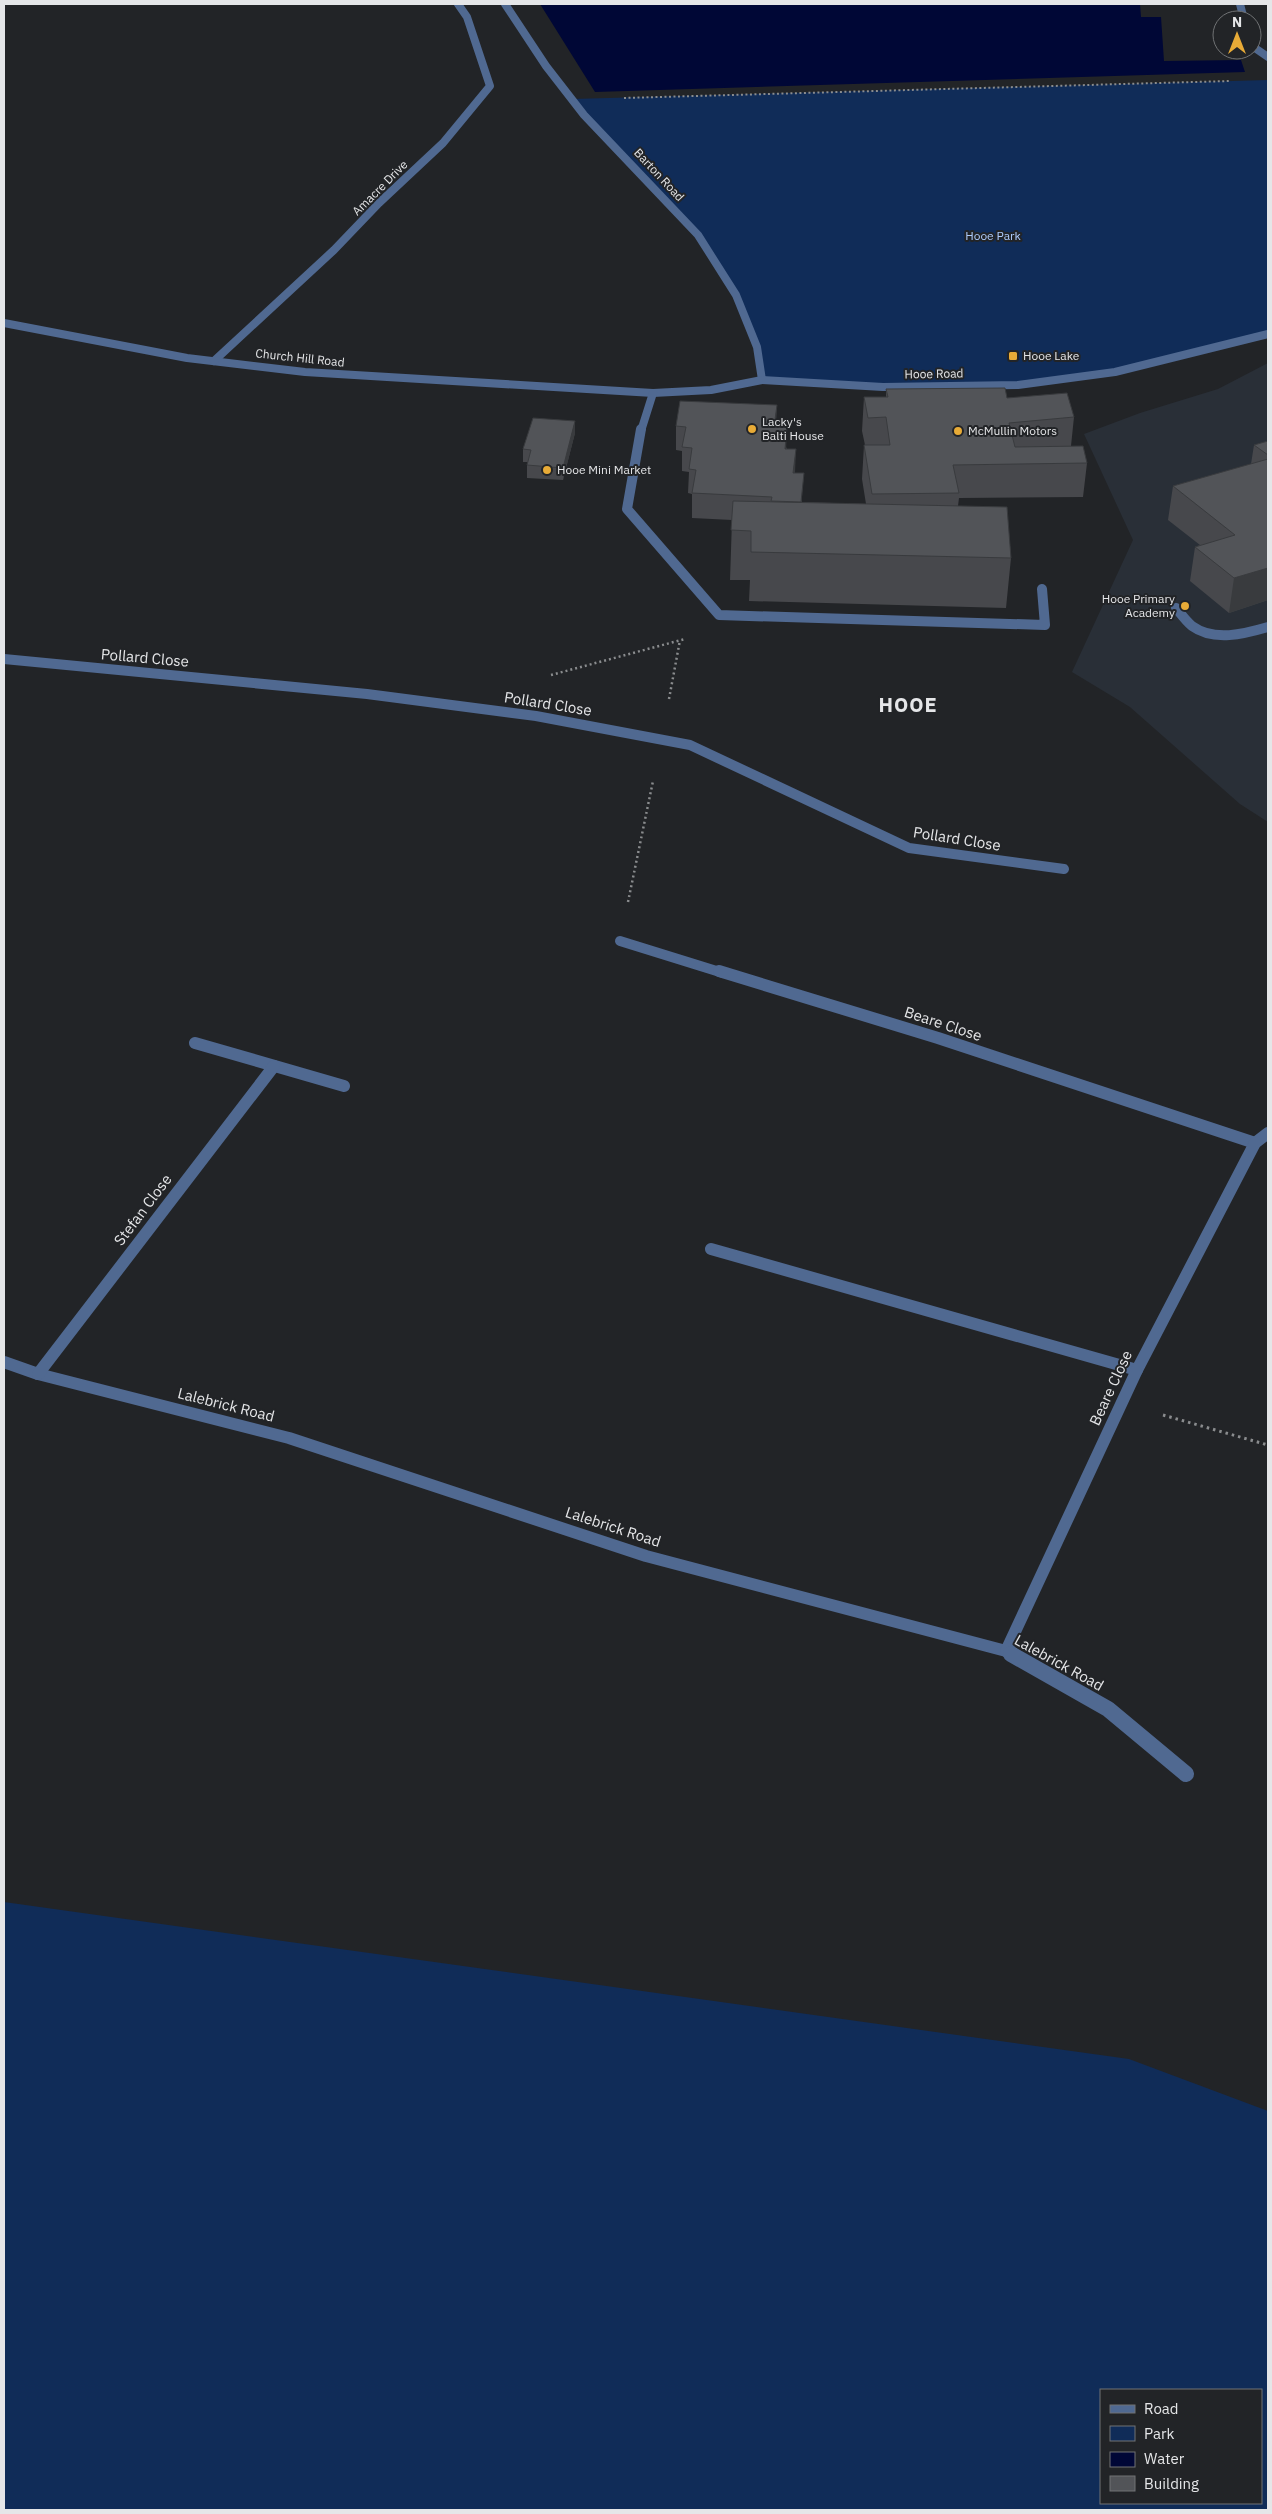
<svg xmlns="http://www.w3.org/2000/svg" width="1272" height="2514" viewBox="0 0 1272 2514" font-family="'IBM Plex Sans',sans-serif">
	<rect width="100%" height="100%" fill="#222427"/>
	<path fill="#292f37" d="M1268 363V822L1240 804 1130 707 1072 672 1133 540 1084 434 1140 413 1218 389Z"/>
	<g fill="#102c58" fill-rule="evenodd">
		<path d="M1268 80V334L1115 372 1018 385 883 387 762 380C760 369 760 357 756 346 729 249 639 171 572 99Z"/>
		<path d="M4 1902 1129 2059 1268 2111V2510H4ZM1101 2390H1261V2503H1101Z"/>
	</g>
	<path fill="#000736" d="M540 4H1140L1141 17H1161L1164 61 1241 60 1245 72 595 92Z"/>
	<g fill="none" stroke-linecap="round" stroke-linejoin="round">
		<path stroke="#8a8c8e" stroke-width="2" stroke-dasharray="2 2.5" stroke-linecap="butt" d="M624 98 1230 81"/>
		<g stroke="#8a8c8e" stroke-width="2.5" stroke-dasharray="2 3" stroke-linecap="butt">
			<path d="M551 675 685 639"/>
			<path d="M669 699 680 640"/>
			<path d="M628 902 653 781"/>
		</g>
		<path stroke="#8a8c8e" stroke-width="3" stroke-dasharray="2.5 4" stroke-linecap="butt" d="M1163 1415 1268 1445"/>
		<g stroke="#506991" stroke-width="8">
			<path d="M505 4 546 66 584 115 698 235 736 295 757 347 762 380"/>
			<path d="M1240 4 1244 20"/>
			<path d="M1252 46 1268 57"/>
			<path d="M4 323 187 358 305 372 653 393 711 390 762 380 883 387 1018 385 1115 372 1268 334"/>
			<path d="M214 361 334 250 379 203 443 143 490 86 467 17 458 4"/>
			<path d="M641 431 653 393"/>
		</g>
		<g stroke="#506991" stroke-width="10">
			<path d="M641 429 627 509 719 615 1045 625 1042 589"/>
			<path d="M1176 608C1181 614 1186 621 1192 626 1214 642 1244 634 1268 627"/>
			<path d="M4 659 367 694 536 716 690 745 909 848 1064 869"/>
			<path d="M620 941 723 973"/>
		</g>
		<g stroke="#506991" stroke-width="12">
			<path d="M719 971 938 1038 1255 1143"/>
			<path d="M195 1043 344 1086"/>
			<path d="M711 1249 1137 1370"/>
			<path d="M4 1362 38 1374 289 1438 646 1556 1006 1651 1013 1655"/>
			<path d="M38 1374 274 1066"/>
			<path d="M1006 1651 1137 1370 1255 1143 1268 1133"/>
		</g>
		<path stroke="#506991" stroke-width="16" d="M1011 1654 1108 1709 1186 1774"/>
	</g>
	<g fill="#47484c">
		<path d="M886 389 1007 398 1074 417 1071 446 1087 463 1083 497 959 498 958 506 1011 558 1006 608 749 601 750 580H730L732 520 692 518V494L688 493 689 472 682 471V451L676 450V426L776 427 787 449 795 473 802 502 866 504 862 479 864 445H865L862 431 864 397H886Z"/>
		<path d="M575 433 563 480 527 478V465L528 462H523V449Z"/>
		<path d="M1268 441V600L1229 613 1190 581 1195 547 1200 545 1168 520 1173 486 1251 464 1254 445Z"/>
	</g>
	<g fill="#393b3e">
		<path d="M777 405 776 429 774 427Z"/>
		<path d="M575 421V433L563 480V468Z"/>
		<path d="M787 427 786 452 785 449Z"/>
		<path d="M796 449 795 473H793Z"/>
		<path d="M804 473 802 497 799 531 800 506Z"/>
		<path d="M1268 568V600L1229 613 1234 578Z"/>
	</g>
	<g fill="#525458" stroke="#393b3e">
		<path d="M1005 388 1007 398 1067 393 1074 417 1009 423 1015 447 1083 446 1087 463 953 465 959 493 872 494 864 445H890L886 417 868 418 864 397H888L886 389Z"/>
		<path d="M680 401 777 405 774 427H787L785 449H796L793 473H804L801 502 771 501 772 497 692 493 696 470 689 469 692 448 682 447 686 427 676 426Z"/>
		<path d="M533 418 575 421 563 468 527 465 531 450 523 449Z"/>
		<path d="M1268 441V455L1254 445Z"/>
		<path d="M1268 459V568L1234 578 1195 547 1235 535 1173 486Z"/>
		<path d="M733 501 1007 507 1011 558 751 552V531L731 530Z"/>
	</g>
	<g fill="#e8ab37" stroke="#222427" stroke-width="2">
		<rect x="1008" y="351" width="10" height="10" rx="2.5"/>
		<circle cx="752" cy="429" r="5"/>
		<circle cx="958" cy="431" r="5"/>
		<circle cx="547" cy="470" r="5"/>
		<circle cx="1185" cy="606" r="5"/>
	</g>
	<g text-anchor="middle" stroke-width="4" stroke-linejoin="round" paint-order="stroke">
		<g font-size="12" fill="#e5e6e8" stroke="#222427">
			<text transform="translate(659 175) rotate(47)" y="4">Barton Road</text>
			<text transform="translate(380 188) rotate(-45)" y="4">Amacre Drive</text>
			<text transform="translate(300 358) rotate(6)" y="4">Church Hill Road</text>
			<text transform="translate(934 374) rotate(-1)" y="4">Hooe Road</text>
		</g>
		<g font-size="12" fill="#adcbfb" stroke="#222427">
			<text x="993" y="240">Hooe Park</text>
		</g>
		<g font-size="12" fill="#e5e6e8" stroke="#222427" text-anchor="start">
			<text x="1023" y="360">Hooe Lake</text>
			<text x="762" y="426">Lacky's<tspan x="762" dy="14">Balti House</tspan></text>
			<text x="968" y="435">McMullin Motors</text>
			<text x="557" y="474">Hooe Mini Market</text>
			<text x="1175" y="603" text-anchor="end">Hooe Primary<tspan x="1175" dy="14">Academy</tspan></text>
		</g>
		<g font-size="15" fill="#e5e6e8" stroke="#222427">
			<text transform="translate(145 658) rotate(5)" y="5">Pollard Close</text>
			<text transform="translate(548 704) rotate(9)" y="5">Pollard Close</text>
			<text transform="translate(957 839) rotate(9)" y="5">Pollard Close</text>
			<text transform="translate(943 1024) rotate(18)" y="5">Beare Close</text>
			<text transform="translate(143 1210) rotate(-53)" y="5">Stefan Close</text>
			<text transform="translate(1111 1388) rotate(-65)" y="5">Beare Close</text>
			<text transform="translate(226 1405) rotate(14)" y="5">Lalebrick Road</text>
			<text transform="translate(613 1527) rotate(18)" y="5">Lalebrick Road</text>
			<text transform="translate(1059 1663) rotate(29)" y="5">Lalebrick Road</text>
		</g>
		<g font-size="20" font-weight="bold" letter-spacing="1" fill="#e5e6e8" stroke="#222427">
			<text x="908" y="712">HOOE</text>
		</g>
	</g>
	<rect width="1272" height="2514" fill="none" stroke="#e5e6e8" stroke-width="10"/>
	<rect x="1100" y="2389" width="162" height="115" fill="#222427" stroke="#707274"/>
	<rect x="1110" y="2405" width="25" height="8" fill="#506991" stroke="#707274"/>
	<text x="1144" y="2414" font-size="15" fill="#e5e6e8">Road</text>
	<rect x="1110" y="2426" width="25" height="15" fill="#102c58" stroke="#707274"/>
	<text x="1144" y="2439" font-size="15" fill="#e5e6e8">Park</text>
	<rect x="1110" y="2452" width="25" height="15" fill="#000736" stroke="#707274"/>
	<text x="1144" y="2464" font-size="15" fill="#e5e6e8">Water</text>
	<rect x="1110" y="2476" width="25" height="15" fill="#525458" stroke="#707274"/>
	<text x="1144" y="2489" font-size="15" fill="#e5e6e8">Building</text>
	<g transform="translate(1237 35)"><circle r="24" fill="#222427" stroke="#707274"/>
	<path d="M0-4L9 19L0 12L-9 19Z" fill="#e8ab37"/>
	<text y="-8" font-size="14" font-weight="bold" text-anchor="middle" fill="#e5e6e8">N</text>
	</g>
</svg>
